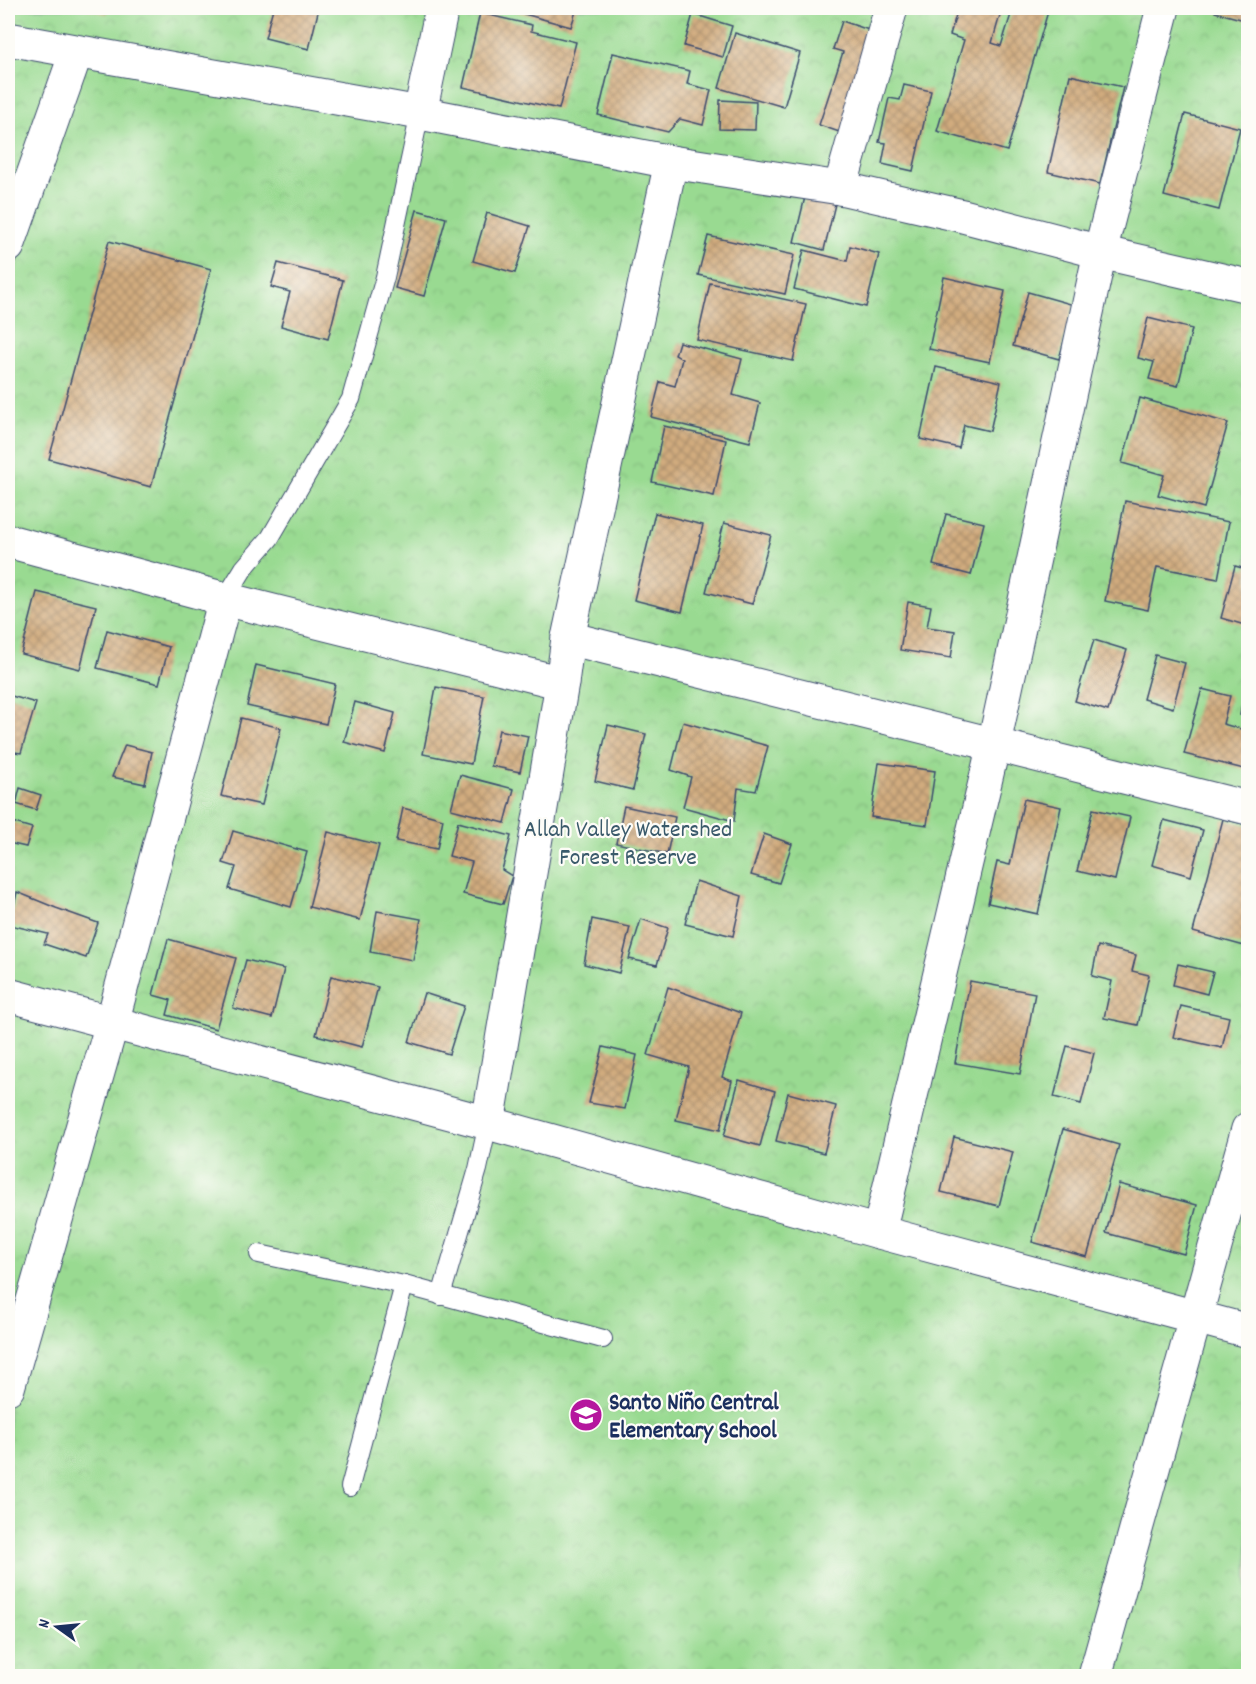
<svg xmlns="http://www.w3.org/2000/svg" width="1256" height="1684" viewBox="0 0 1256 1684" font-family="Dekko,sans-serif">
	<defs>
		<pattern id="park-crowns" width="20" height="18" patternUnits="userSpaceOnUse" patternTransform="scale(1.5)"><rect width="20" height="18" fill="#99da91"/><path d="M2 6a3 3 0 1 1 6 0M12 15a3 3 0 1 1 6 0" fill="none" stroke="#83bb7f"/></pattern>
		<pattern id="building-cross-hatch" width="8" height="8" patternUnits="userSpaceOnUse" patternTransform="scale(1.5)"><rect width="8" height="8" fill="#d1ac7e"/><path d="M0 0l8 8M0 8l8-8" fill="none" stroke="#a98c6a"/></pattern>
	</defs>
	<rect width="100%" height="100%" fill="#fdfcf7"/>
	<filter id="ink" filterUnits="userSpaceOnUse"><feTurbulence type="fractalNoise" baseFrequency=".0167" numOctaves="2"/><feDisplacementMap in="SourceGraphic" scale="12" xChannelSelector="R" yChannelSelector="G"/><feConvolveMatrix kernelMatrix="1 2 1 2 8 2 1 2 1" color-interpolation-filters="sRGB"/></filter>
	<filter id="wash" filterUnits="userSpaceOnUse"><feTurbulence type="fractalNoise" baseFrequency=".008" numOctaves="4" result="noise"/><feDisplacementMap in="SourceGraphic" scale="24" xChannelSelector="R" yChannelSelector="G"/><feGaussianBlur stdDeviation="1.35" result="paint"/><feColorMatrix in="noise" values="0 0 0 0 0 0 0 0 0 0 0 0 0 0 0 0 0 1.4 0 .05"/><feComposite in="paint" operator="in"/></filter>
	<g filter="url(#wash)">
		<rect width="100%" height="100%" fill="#f0e0c1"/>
		<rect fill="url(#park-crowns)" stroke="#5a8478" stroke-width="1.5" x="8" y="8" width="1240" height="1668"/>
		<g id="blocks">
			<g fill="url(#building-cross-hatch)">
				<path d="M84 8H109L107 14Z"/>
				<path d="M273 8H319L309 49 265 38Z"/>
				<path d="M503 8H577L571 27Z"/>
				<path d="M958 8H1002L992 43 1001 46 1013 8H1049L1007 151 937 131 964 40 950 35Z"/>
				<path d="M1216 8H1248V21L1215 12Z"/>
				<path d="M480 13 532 25 531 31 576 42 559 109 463 87Z"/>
				<path d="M693 14 732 26 723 57 684 46Z"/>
				<path d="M842 21 881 34 848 135 819 125 843 52 833 49Z"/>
				<path d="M735 33 800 53 784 107 719 88Z"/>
				<path d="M613 53 690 71 687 84 711 90 703 125 680 119 668 132 598 115Z"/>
				<path d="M1070 75 1123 87 1100 184 1048 172Z"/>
				<path d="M904 85 931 91 913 171 882 164 886 143 879 142 889 98 900 100Z"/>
				<path d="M720 100 756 102 755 130 719 129Z"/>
				<path d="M1185 114 1240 128 1219 210 1164 196Z"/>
				<path d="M805 197 835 204 824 250 794 242Z"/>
				<path d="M417 210 446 218 424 296 395 288Z"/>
				<path d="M487 213 530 226 515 273 473 261Z"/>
				<path d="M708 236 794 255 785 294 698 275Z"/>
				<path d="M109 241 211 269 151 487 49 459Z"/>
				<path d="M850 246 879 254 866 307 794 289 804 250 847 261Z"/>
				<path d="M278 263 343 280 328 339 281 326 290 292 271 287Z"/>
				<path d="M944 277 1005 291 990 362 929 349Z"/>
				<path d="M710 283 806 304 793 361 697 340Z"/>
				<path d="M1028 292 1074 305 1059 359 1013 346Z"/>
				<path d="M1148 318 1192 329 1178 386 1149 379 1154 362 1138 358Z"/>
				<path d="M679 342 742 359 733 395 760 403 750 442 651 417 660 382 675 386 682 359 675 355Z"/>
				<path d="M936 367 1001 382 990 431 964 425 959 448 920 439Z"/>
				<path d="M1140 398 1228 423 1204 508 1158 495 1164 475 1122 463Z"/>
				<path d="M664 426 726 440 714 496 652 482Z"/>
				<path d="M1125 501 1229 522 1218 579 1157 567 1148 610 1105 601Z"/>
				<path d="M655 513 703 525 682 612 634 600Z"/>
				<path d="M946 514 984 523 971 575 933 565Z"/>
				<path d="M724 523 771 535 752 604 706 592Z"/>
				<path d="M1248 564V626L1221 618 1235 566 1246 569Z"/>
				<path d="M37 592 96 606 80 669 21 654Z"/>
				<path d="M908 602 931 606 927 627 955 631 951 658 900 650Z"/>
				<path d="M107 630 169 647 159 684 97 668Z"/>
				<path d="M1094 640 1127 650 1108 711 1075 701Z"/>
				<path d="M1155 655 1185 663 1173 708 1143 699Z"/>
				<path d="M256 665 335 684 326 724 247 706Z"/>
				<path d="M1247 674H1248V716L1240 715Z"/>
				<path d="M436 687 484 696 471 764 423 754Z"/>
				<path d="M1202 689 1230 696 1223 724 1248 731V770L1184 754Z"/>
				<path d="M8 695 36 703 21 753 8 751Z"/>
				<path d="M355 702 395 713 385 753 344 742Z"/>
				<path d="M241 718 281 728 262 805 221 796Z"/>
				<path d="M683 722 768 746 756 791 738 788 734 821 683 807 691 777 671 770Z"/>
				<path d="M608 725 646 734 633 790 595 781Z"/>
				<path d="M499 730 528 736 520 772 491 766Z"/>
				<path d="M125 745 152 752 145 784 112 777Z"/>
				<path d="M879 763 935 771 927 825 871 817Z"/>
				<path d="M460 775 514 789 505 823 451 809Z"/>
				<path d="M20 788 41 795 36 810 16 804Z"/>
				<path d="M1024 799 1061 807 1038 914 988 903 997 862 1010 865Z"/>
				<path d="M624 806 675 817 667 854 616 843Z"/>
				<path d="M403 808 443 819 437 849 396 841Z"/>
				<path d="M1093 809 1130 817 1115 880 1077 871Z"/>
				<path d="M1223 819 1248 825V947L1193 932Z"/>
				<path d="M1164 820 1203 830 1191 876 1152 865Z"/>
				<path d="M8 821 32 828 26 847 8 843Z"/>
				<path d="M458 822 511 836 502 870 512 876 503 904 463 894 472 862 449 856Z"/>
				<path d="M233 831 307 852 291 907 229 889 236 867 223 863Z"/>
				<path d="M328 832 379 845 360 920 309 907Z"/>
				<path d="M764 834 792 844 779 883 751 875Z"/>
				<path d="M696 881 742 896 733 936 685 924Z"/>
				<path d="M17 892 56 908 98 923 86 958 44 944 48 934 10 925Z"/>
				<path d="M377 911 421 919 413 960 370 952Z"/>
				<path d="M592 919 630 927 619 973 584 964Z"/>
				<path d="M641 919 668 928 657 965 629 959Z"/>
				<path d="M168 939 236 958 216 1029 167 1015 171 1000 153 995Z"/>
				<path d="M1098 946 1136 955 1132 971 1149 975 1138 1025 1104 1018 1112 981 1092 976Z"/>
				<path d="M246 960 284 969 272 1018 233 1008Z"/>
				<path d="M1178 964 1213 972 1207 994 1173 985Z"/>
				<path d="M1247 964H1248V990L1243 989Z"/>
				<path d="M331 976 378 987 362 1047 316 1035Z"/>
				<path d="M970 981 1035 993 1020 1074 955 1063Z"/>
				<path d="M668 987 741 1013 722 1077 732 1081 720 1130 676 1120 689 1067 648 1055Z"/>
				<path d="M424 993 464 1006 449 1054 409 1042Z"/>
				<path d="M1181 1006 1229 1017 1222 1048 1173 1037Z"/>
				<path d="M1067 1046 1094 1053 1081 1104 1054 1097Z"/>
				<path d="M603 1047 637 1055 625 1109 589 1103Z"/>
				<path d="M739 1080 775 1091 760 1146 724 1136Z"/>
				<path d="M788 1093 836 1106 824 1153 776 1141Z"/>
				<path d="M1063 1129 1119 1145 1087 1257 1032 1242Z"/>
				<path d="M954 1137 1013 1152 999 1206 941 1192Z"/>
				<path d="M1119 1184 1197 1205 1184 1254 1106 1233Z"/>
			</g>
		</g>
	</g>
	<g filter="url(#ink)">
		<use href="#blocks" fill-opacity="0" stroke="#3b4a6d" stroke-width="1.5"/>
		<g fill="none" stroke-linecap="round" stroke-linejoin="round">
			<g stroke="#3b4a6d" stroke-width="20">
				<g id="service">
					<path d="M225 599 244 568 270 538 351 399 385 277 420 113"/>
					<path d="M259 1254 404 1285 603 1339"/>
					<path d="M441 1296 478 1169 488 1123"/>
					<path d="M350 1487 404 1285"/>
				</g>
			</g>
			<g stroke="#3b4a6d" stroke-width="35">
				<g id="minor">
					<path d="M420 113 442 8"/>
					<path d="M840 188 891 8"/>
					<path d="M8 246 76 53"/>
					<path d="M8 541 225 599 562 683 568 638 671 162"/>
					<path d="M568 638 1248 808"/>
					<path d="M488 1123 562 683"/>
					<path d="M879 1232 994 744 1100 252 1163 8"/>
					<path d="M8 1388 112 1023 225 599"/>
					<path d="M1095 1676 1248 1129"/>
				</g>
			</g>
			<g stroke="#3b4a6d" stroke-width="35">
				<path id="tertiary" d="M8 39 420 113 671 162 840 188 963 216 1100 252 1248 286"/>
			</g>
			<g stroke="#3b4a6d" stroke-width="35">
				<path id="secondary" d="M8 995 488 1123 879 1232 1248 1331"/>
			</g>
			<use href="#service" stroke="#fff" stroke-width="18"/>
			<use href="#minor" stroke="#fff" stroke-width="33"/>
			<use href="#tertiary" stroke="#fff" stroke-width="33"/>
			<use href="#secondary" stroke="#fff" stroke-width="33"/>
		</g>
	</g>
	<defs>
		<g id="school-disc" transform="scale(1.725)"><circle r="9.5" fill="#b5179e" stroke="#fdfcf7"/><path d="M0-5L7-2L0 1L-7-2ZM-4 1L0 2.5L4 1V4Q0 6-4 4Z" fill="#fff"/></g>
	</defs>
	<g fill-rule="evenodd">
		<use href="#school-disc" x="586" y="1415"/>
	</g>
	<g text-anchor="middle" stroke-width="4.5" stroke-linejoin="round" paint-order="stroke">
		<g font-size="24" fill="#3a5a6b" stroke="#fdfcf7">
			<text x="628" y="836">Allah Valley Watershed<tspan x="628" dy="28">Forest Reserve</tspan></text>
		</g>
		<g font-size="24" font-weight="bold" fill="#1b2f5e" stroke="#fdfcf7" text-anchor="start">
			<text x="609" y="1409">Santo Niño Central<tspan x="609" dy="28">Elementary School</tspan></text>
		</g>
	</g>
	<rect width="1256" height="1684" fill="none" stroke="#fdfcf7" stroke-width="30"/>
	<g transform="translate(57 1627) rotate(285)" stroke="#fdfcf7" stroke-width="4.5" paint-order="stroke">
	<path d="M0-4.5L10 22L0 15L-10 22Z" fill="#1b2f5e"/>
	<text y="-9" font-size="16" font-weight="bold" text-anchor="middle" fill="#1b2f5e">N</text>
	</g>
</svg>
